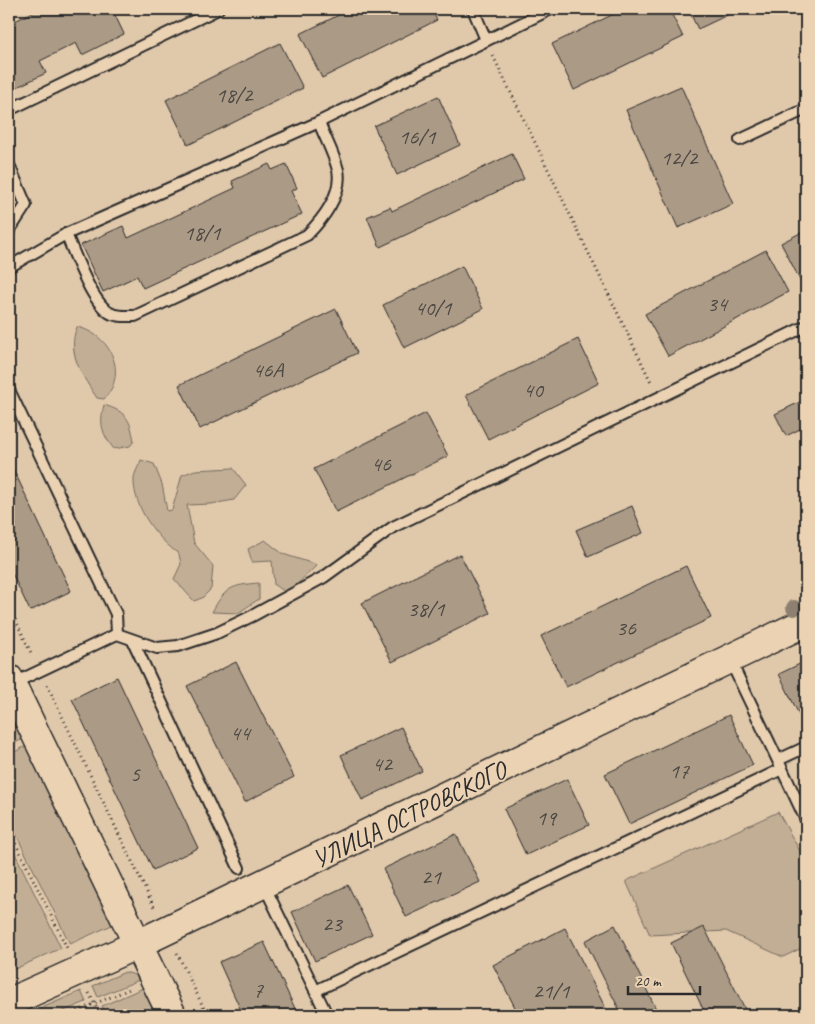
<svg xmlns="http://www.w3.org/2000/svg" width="815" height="1024" viewBox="0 0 815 1024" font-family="Caveat,sans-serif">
	<rect width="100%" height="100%" fill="#e0c8ab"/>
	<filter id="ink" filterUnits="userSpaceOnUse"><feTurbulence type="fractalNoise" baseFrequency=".02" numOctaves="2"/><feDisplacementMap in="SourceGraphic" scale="10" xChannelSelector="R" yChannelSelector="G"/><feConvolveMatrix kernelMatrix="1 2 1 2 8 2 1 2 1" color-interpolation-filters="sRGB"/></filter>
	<g filter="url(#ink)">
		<g fill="#c1ae95" stroke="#766c60">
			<path d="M77 327C110 334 129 373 104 399L97 398C83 377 66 353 77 327Z"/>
			<path d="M104 405C127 412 130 419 134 441L130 446 114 449C102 434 99 424 104 405Z"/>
			<path d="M141 460 154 464 162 484 167 511 172 510 182 475 195 470 233 468 246 485 234 500 211 504 187 505 194 543 213 566 211 589 202 598 194 601 174 579 181 564 179 554C157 539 133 507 134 479 134 473 139 466 141 460Z"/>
			<path d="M265 540 283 554 317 565 288 593 274 585 272 561 252 562 248 549Z"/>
			<path d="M259 583V599L238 613 212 612C225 588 231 585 259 583Z"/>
			<path d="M9 711 23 739 9 746Z"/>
			<path d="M26 746 114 924 70 944 9 820V755Z"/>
			<path d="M778 812 806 862V946L783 957 726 931 650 935 626 881Z"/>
			<path d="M9 841 61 948 15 969 9 958Z"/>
			<path d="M125 972 135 975 139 980 98 997 93 986Z"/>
			<path d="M143 988 156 1015H106L102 1006Z"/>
			<path d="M81 991 86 1002 54 1015H38L42 1008Z"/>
		</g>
		<g fill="#ab9a85" stroke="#2b2b2b">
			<path d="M39 9H112L124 34 82 55 76 43 40 61 46 73 9 91V24Z"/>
			<path d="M351 9H431L437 20 322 78 300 34Z"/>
			<path d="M624 9H669L683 37 574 90 552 44Z"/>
			<path d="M688 9H740L698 29Z"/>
			<path d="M280 43 303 88 188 145 166 100Z"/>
			<path d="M681 86 733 204 678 228 626 110Z"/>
			<path d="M438 96 460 145 397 175 374 126Z"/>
			<path d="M512 154 524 179 380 247 367 217 390 207 392 211Z"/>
			<path d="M269 164 272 170 286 164 297 188 291 191 302 214 143 288 137 276 103 292 81 245 123 226 128 238 235 188 232 181Z"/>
			<path d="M806 230V284L803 286 781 243Z"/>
			<path d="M766 250 788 292 668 356 645 314Z"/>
			<path d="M462 266 483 309 404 348 383 305Z"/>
			<path d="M336 309 357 353 200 429 179 385Z"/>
			<path d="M578 339 599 383 488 439 466 395Z"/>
			<path d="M806 399V426L786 436 775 414Z"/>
			<path d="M426 413 448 456 336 512 314 469Z"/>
			<path d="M9 460 71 591 30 611 9 567Z"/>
			<path d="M632 506 643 533 588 557 576 530Z"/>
			<path d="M460 554 490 613 392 662 362 603Z"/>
			<path d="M686 566 711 618 566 687 541 636Z"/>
			<path d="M806 661V729L779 674Z"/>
			<path d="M236 662 294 777 245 802 187 686Z"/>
			<path d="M117 677 198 848 153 870 72 699Z"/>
			<path d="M729 715 753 765 629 824 605 774Z"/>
			<path d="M401 727 422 771 362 800 341 755Z"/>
			<path d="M567 779 589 825 526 855 504 809Z"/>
			<path d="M456 834 480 882 406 917 383 869Z"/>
			<path d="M348 885 372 934 315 961 292 912Z"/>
			<path d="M615 925 659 1015H622L585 941Z"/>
			<path d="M704 927 748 1015H706L671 943Z"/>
			<path d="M565 928 609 1015H519L493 965Z"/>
			<path d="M264 942 298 1015H243L219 962Z"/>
		</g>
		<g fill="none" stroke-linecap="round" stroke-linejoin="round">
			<g stroke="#2b2b2b" stroke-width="14">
				<g id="lane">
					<path d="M473 9 486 40"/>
					<path d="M9 110 218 9"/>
					<path d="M740 140 806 109"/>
					<path d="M9 165 26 205 9 231"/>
					<path d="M66 234C75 254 92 305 112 314 120 317 127 316 135 316L307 235C322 220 343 194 338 170 334 154 325 138 319 122"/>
					<path d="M9 267 66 234 319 122 551 9"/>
					<path d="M9 390 116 614 117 634"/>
					<path d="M133 641 239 868"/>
					<path d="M730 660 782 769"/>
					<path d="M12 684 117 634 157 648 178 646 217 633 252 616 324 577 393 527 806 326"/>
					<path d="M778 760 806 747"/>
					<path d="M264 885 327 1015"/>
					<path d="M315 991 782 769 806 820"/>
				</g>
			</g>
			<g stroke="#2b2b2b" stroke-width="31">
				<g id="secondary">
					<path d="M9 679 172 1015"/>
					<path d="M10 1002 138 944 806 622"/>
				</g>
			</g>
			<g stroke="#2b2b2b" stroke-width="3" stroke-dasharray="1 4" stroke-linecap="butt">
				<path d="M9 11 14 9"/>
				<path d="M493 56 652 384"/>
				<path d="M9 606 32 655"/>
				<path d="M47 685 154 907"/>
				<path d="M9 830 68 950"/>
				<path d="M177 953 207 1015"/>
				<path d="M89 993 100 1015"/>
				<path d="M68 1015 132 988"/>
			</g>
			<use href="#lane" stroke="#ebd2b3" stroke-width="10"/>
			<use href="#secondary" stroke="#ebd2b3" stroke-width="28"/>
		</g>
		<circle fill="#8d8070" cx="794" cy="608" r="8"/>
	</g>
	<g text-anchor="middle" stroke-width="4" stroke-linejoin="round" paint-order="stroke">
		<g font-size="22" fill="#4b4742">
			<text x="234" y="102">18/2</text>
			<text x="417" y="144">16/1</text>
			<text x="679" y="165">12/2</text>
			<text x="202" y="240">18/1</text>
			<text x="717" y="311">34</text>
			<text x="433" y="315">40/1</text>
			<text x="268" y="377">46А</text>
			<text x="533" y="397">40</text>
			<text x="381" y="471">46</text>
			<text x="426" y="616">38/1</text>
			<text x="626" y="635">36</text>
			<text x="240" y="740">44</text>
			<text x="382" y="771">42</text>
			<text x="679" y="778">17</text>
			<text x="135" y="781">5</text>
			<text x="546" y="825">19</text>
			<text x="431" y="884">21</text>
			<text x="332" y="931">23</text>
			<text x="258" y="997">7</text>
			<text x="551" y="998">21/1</text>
		</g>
		<g font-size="25" fill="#2b2b2b" stroke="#ebd2b3">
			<text transform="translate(409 814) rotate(-26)" y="9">УЛИЦА ОСТРОВСКОГО</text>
		</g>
	</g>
	<rect width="815" height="1024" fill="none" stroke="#ebd2b3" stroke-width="30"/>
	<rect x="15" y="15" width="785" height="994" fill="none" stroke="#2b2b2b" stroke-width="2" filter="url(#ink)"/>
	<path d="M628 986v8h72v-8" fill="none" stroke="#2b2b2b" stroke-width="2.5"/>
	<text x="635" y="986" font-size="15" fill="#2b2b2b" stroke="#ebd2b3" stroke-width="4" paint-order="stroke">20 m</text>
</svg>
